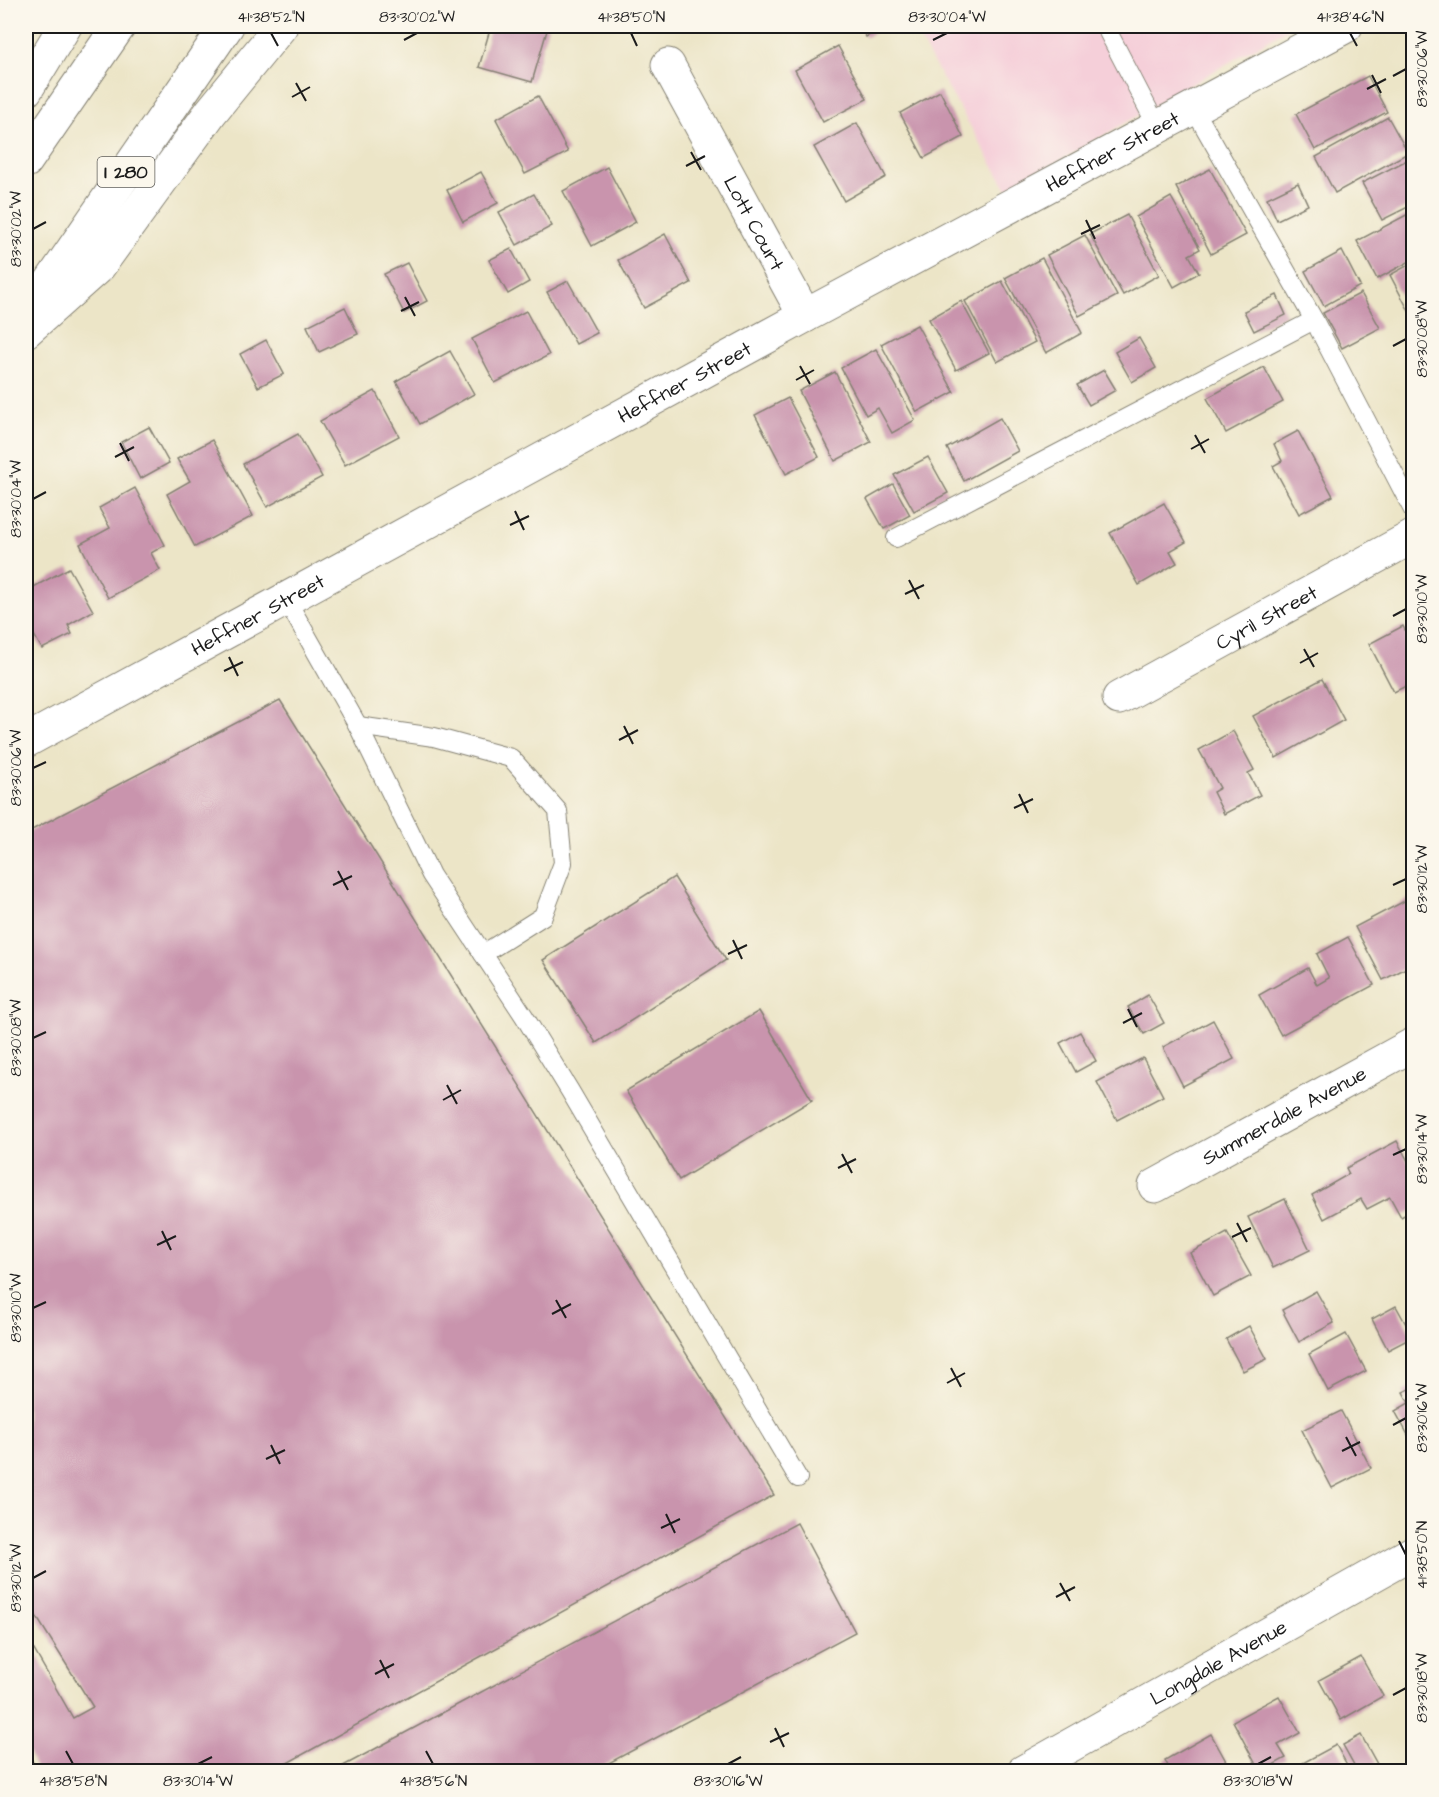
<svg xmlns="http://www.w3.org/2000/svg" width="1439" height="1797" viewBox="0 0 1439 1797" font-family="'Architects Daughter',sans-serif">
	<rect width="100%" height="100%" fill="#fbf7ec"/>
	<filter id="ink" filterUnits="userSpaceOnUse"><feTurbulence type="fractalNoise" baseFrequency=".0167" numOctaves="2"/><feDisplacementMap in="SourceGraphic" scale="12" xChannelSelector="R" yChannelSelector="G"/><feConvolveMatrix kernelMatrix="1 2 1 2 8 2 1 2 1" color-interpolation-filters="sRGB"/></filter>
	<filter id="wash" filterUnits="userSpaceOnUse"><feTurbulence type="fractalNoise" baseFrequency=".008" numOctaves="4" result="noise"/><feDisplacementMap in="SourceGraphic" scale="24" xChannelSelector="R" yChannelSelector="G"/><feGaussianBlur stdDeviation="1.35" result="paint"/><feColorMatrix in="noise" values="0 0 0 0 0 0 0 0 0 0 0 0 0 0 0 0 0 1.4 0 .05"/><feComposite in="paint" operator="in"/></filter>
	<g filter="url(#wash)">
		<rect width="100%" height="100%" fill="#ece5c7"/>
		<path fill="#f5cfd9" d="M912 26H1292L1008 191Z"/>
		<g id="blocks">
			<g fill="#c994ad">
				<path d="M491 26 548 27 532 82 479 67Z"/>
				<path d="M859 26H886L866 37Z"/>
				<path d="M838 46 867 99 823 122 795 70Z"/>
				<path d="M1368 76 1387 112 1315 150 1296 114Z"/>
				<path d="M940 91 963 137 924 158 900 113Z"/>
				<path d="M538 96 568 152 525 174 496 119Z"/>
				<path d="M1388 117 1408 153 1335 193 1316 157Z"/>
				<path d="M857 123 886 177 844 201 814 147Z"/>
				<path d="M1411 158 1414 163V204L1382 220 1362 183Z"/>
				<path d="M607 167 636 222 592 246 563 191Z"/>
				<path d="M1210 169 1246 235 1211 254 1176 187Z"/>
				<path d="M481 172 498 203 463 222 447 190Z"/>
				<path d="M1298 183 1308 205 1277 220 1267 198Z"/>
				<path d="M534 194 552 226 517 245 499 212Z"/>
				<path d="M1171 197 1200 249 1189 255 1199 273 1174 287 1136 217Z"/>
				<path d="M1414 211V259L1377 279 1357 241Z"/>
				<path d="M1127 215 1159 275 1123 295 1090 234Z"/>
				<path d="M665 234 691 283 644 308 618 260Z"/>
				<path d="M1085 235 1117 296 1079 316 1047 255Z"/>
				<path d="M511 249 529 282 508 294 489 260Z"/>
				<path d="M1342 251 1360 286 1324 306 1305 271Z"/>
				<path d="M1042 258 1082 333 1046 353 1005 278Z"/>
				<path d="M1414 262V309L1409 311 1390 275Z"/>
				<path d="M407 263 427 301 404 313 384 274Z"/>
				<path d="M568 281 597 333 576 344 547 292Z"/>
				<path d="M1002 281 1035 342 997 362 965 301Z"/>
				<path d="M1361 293 1380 328 1342 348 1323 313Z"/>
				<path d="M1277 295 1286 315 1254 331 1244 311Z"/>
				<path d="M961 301 989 353 956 370 929 319Z"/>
				<path d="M345 307 358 334 319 352 307 326Z"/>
				<path d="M526 311 549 355 495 383 472 339Z"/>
				<path d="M917 325 954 392 917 412 881 344Z"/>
				<path d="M1139 338 1156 368 1132 382 1115 352Z"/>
				<path d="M266 340 284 374 258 387 240 354Z"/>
				<path d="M876 349 915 420 892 433 878 408 866 415 841 368Z"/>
				<path d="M450 351 474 394 420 424 396 381Z"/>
				<path d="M1264 367 1283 402 1226 433 1207 398Z"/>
				<path d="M1104 370 1116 390 1089 405 1077 385Z"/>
				<path d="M835 372 871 442 835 461 799 391Z"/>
				<path d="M375 391 399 436 345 465 320 421Z"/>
				<path d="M788 398 819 457 786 474 755 415Z"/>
				<path d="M1000 418 1018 451 964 481 947 448Z"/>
				<path d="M149 427 169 463 140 479 121 442Z"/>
				<path d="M1298 431 1333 496 1299 514 1273 466 1282 461 1274 444Z"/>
				<path d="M298 434 322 477 267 507 243 464Z"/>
				<path d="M212 440 253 516 195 547 167 494 190 481 177 459Z"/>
				<path d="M928 457 948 493 914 511 894 475Z"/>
				<path d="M893 484 910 515 884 529 867 499Z"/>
				<path d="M135 488 165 545 151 553 160 570 108 598 80 544 110 528 99 508Z"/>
				<path d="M1164 503 1186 542 1170 551 1177 563 1139 585 1110 533Z"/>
				<path d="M69 568 93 611 68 625 72 634 42 649 34 635 26 639V591Z"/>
				<path d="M1403 626 1414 647V682L1394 692 1369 644Z"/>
				<path d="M1322 679 1344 720 1276 758 1253 716Z"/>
				<path d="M280 700 774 1495 271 1772H38L26 1749V1636L73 1718 93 1707 26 1600V833Z"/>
				<path d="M1233 731 1254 770 1248 773 1260 795 1224 814 1213 792 1220 788 1199 750Z"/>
				<path d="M674 877 726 960 596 1043 543 960Z"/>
				<path d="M1414 896V964L1383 980 1355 927Z"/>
				<path d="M1348 937 1374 985 1281 1035 1259 995 1308 968 1317 985 1329 978 1317 954Z"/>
				<path d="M1148 995 1164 1023 1144 1034 1128 1007Z"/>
				<path d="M759 1011 812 1100 679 1180 626 1091Z"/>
				<path d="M1213 1020 1234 1059 1183 1086 1163 1047Z"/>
				<path d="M1080 1032 1096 1061 1076 1072 1060 1043Z"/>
				<path d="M1143 1058 1163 1096 1117 1120 1097 1082Z"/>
				<path d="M1397 1141 1414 1172V1210L1401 1217 1390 1197 1367 1209 1361 1199 1324 1219 1312 1195 1349 1174 1346 1168Z"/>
				<path d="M1285 1199 1310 1250 1273 1268 1248 1217Z"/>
				<path d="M1227 1233 1251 1276 1213 1296 1190 1253Z"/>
				<path d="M1316 1291 1334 1323 1299 1342 1282 1310Z"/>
				<path d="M1396 1306 1413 1337 1388 1350 1372 1319Z"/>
				<path d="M1249 1326 1267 1359 1243 1371 1226 1339Z"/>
				<path d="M1346 1334 1366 1371 1328 1391 1309 1354Z"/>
				<path d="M1414 1387V1446L1395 1411 1409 1403 1403 1392Z"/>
				<path d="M1341 1411 1371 1468 1332 1488 1302 1430Z"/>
				<path d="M797 1523 855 1632 592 1772H332Z"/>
				<path d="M1361 1657 1383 1696 1341 1720 1319 1680Z"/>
				<path d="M1279 1696 1300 1733 1278 1745 1286 1758 1260 1772 1233 1721Z"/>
				<path d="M1211 1734 1232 1772H1171L1165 1760Z"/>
				<path d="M1361 1735 1377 1764 1364 1772H1358L1343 1745Z"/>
				<path d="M1336 1745 1351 1772H1303L1299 1765Z"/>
			</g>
		</g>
	</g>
	<g filter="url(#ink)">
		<use href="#blocks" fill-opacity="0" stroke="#848072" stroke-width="1.5"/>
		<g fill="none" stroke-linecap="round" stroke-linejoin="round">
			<g stroke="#848072" stroke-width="20">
				<g id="lane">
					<path d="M1105 26 1157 126"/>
					<path d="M1193 107 1314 320 1414 512"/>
					<path d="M896 538 1314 320"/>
					<path d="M286 599 358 726 431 875 524 1016 570 1091 798 1478"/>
					<path d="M358 726 434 737 511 758 558 811 563 863 543 916 483 954"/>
				</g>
			</g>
			<g stroke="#848072" stroke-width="35">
				<g id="street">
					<path id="s1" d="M668 65 805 316"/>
					<path id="s2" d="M1119 698 1414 536"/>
					<path id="s3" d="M1155 1186 1414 1044"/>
					<path id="s4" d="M1023 1772 1414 1552"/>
				</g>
			</g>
			<g stroke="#848072" stroke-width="35">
				<g id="secondary">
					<path id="s5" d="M26 741 805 316 1346 26"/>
				</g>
			</g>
			<g stroke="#848072" stroke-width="35">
				<g id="highway">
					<path d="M26 90 65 26"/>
					<path d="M26 161 119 26"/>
					<path d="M32 309 227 26"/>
					<path d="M26 331 99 266 211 112 281 26"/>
				</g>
			</g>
			<use href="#lane" stroke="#fff" stroke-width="18"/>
			<use href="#street" stroke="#fff" stroke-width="33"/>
			<use href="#secondary" stroke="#fff" stroke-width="33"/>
			<use href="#highway" stroke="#fff" stroke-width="33"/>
		</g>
	</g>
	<path fill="none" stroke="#1c1c1c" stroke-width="2" d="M271 33 278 46M631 33 637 46M1350 33 1357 46M404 40 417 33M933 40 947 33M1372 75 1381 93M1393 76 1406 69M296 83 306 101M1367 89 1386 79M292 97 310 87M691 152 701 170M686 166 705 156M1086 220 1095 239M33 229 46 222M1081 234 1100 225M405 297 415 316M401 311 419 302M1393 346 1406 339M800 366 810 384M796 380 814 370M1195 435 1205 453M120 443 129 461M1191 449 1209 439M115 457 134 447M33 499 46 492M515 511 524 530M510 525 529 516M909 580 919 599M905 594 924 585M1393 616 1406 609M1304 649 1314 667M229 657 238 676M1300 663 1318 653M224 671 243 662M624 726 633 744M619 740 638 730M33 768 46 762M1019 794 1028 813M1014 808 1033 799M338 871 348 890M333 885 352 876M1393 885 1406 879M733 940 742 959M728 954 747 945M1128 1009 1137 1027M1123 1023 1142 1013M33 1038 46 1032M447 1085 457 1104M443 1100 461 1090M842 1154 852 1173M1393 1155 1406 1149M838 1168 856 1159M1237 1223 1247 1242M162 1231 171 1250M1232 1237 1251 1228M157 1245 176 1236M556 1300 566 1318M33 1308 46 1302M552 1314 571 1304M951 1368 961 1387M947 1383 965 1373M1393 1425 1406 1418M1346 1437 1356 1456M271 1445 280 1464M1342 1451 1360 1442M266 1459 285 1450M666 1514 675 1533M661 1528 680 1519M1399 1541 1406 1555M33 1578 46 1571M1060 1583 1070 1601M1056 1597 1075 1587M380 1660 389 1678M375 1674 394 1664M1393 1695 1406 1688M775 1728 784 1747M770 1742 789 1733M66 1751 73 1764M426 1751 433 1764M198 1764 212 1757M728 1764 741 1757M1258 1764 1271 1757"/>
	<g text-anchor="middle" stroke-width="6" stroke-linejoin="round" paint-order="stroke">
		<rect fill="#fbf7ec" stroke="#5f5e5a" stroke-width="1.5" x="97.5" y="157" width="57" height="30" rx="4.5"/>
		<g font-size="18" font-weight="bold" fill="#1c1c1c">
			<text x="126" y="178">I 280</text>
		</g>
		<g font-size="20" fill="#1c1c1c" stroke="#fbf7ec">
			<text dy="7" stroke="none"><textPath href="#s5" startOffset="1236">Heffner Street</textPath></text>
			<text dy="7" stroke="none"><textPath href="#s1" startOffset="180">Lott Court</textPath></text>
			<text dy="7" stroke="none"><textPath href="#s5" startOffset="750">Heffner Street</textPath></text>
			<text dy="7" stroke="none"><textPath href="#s5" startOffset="264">Heffner Street</textPath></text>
			<text dy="7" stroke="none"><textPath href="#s2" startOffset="168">Cyril Street</textPath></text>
			<text dy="7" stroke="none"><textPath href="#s3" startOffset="147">Summerdale Avenue</textPath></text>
			<text dy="7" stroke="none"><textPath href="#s4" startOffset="224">Longdale Avenue</textPath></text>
		</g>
	</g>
	<rect width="1439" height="1797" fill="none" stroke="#fbf7ec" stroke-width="66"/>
	<rect x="33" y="33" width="1373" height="1731" fill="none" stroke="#1c1c1c" stroke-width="2"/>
	<g font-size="15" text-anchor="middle" fill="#1c1c1c">
		<text x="271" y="22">41°38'52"N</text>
		<text x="417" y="22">83°30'02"W</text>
		<text x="631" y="22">41°38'50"N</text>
		<text x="947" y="22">83°30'04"W</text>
		<text x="1350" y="22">41°38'46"N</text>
		<text transform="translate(1422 69) rotate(-90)" y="5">83°30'06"W</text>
		<text transform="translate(16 229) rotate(-90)" y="5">83°30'02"W</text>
		<text transform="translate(1422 339) rotate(-90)" y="5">83°30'08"W</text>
		<text transform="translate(16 499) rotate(-90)" y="5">83°30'04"W</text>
		<text transform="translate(1422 609) rotate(-90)" y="5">83°30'10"W</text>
		<text transform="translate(16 768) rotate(-90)" y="5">83°30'06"W</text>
		<text transform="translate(1422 879) rotate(-90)" y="5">83°30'12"W</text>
		<text transform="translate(16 1038) rotate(-90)" y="5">83°30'08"W</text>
		<text transform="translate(1422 1149) rotate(-90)" y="5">83°30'14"W</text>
		<text transform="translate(16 1308) rotate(-90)" y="5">83°30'10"W</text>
		<text transform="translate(1422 1418) rotate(-90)" y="5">83°30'16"W</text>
		<text transform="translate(1422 1555) rotate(-90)" y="5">41°38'50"N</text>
		<text transform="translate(16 1578) rotate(-90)" y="5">83°30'12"W</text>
		<text transform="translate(1422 1688) rotate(-90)" y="5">83°30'18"W</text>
		<text x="73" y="1786">41°38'58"N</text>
		<text x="198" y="1786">83°30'14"W</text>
		<text x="433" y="1786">41°38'56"N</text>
		<text x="728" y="1786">83°30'16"W</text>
		<text x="1258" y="1786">83°30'18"W</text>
	</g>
</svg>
